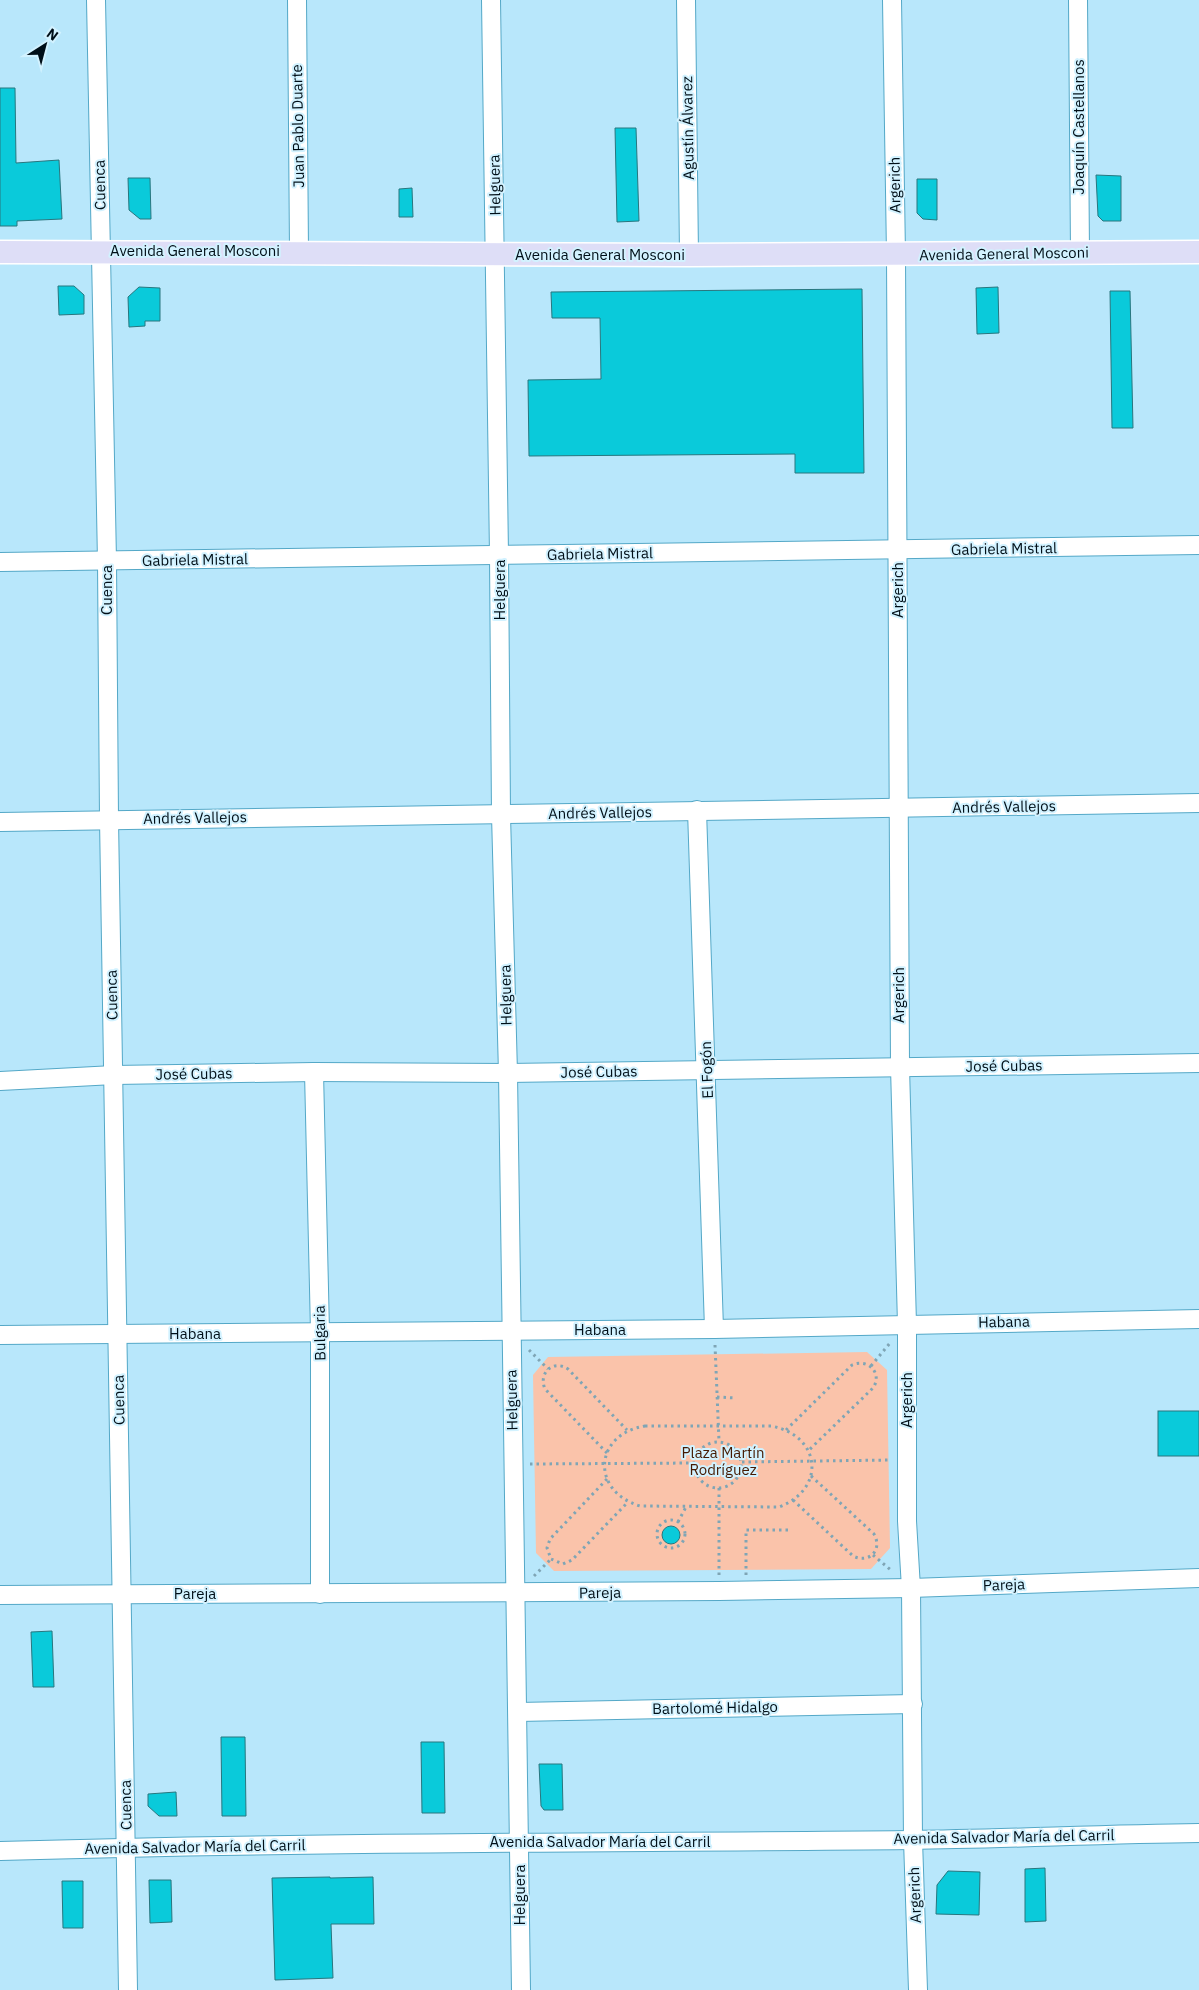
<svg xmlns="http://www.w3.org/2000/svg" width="1199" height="1990" viewBox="0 0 1199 1990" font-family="'IBM Plex Sans',sans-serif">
	<rect width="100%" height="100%" fill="#b8e7fb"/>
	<path fill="#fac3aa" d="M867 1352 887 1370 890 1548 871 1569 554 1571 536 1553 533 1375 548 1357Z"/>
	<g fill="#0acada" stroke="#28767e">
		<path d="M0 88H15L16 163 59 160 62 219 17 221V226H0Z"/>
		<path d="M615 128H636L639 221 617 222Z"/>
		<path d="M1096 175 1121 176V221H1103L1098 216Z"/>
		<path d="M128 178H150L151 219H140L129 210Z"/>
		<path d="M917 179H937V220L923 219 917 213Z"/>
		<path d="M412 188 413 217H399V189Z"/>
		<path d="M58 286H74L84 295V314L59 315Z"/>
		<path d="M139 287 160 288V321H145V326L129 327 128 297Z"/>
		<path d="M998 287 999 333 977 334 976 288Z"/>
		<path d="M862 289 864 473H795V454L529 456 528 380 601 379 600 318H552L551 292Z"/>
		<path d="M1110 291H1130L1133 428H1112Z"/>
		<rect x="1158" y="1411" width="41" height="45"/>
		<circle cx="671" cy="1535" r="9"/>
		<path d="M52 1631 54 1687H33L31 1632Z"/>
		<path d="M221 1737H245L246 1816H222Z"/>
		<path d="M421 1742H444L445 1813H422Z"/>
		<path d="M539 1764H562L563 1810H544L541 1806Z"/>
		<path d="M176 1792 177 1816H159L148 1806V1794Z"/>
		<path d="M1045 1868 1046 1921 1025 1922V1869Z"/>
		<path d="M948 1871 980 1872 979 1915 936 1914 937 1885Z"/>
		<path d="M330 1877V1878L373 1877 374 1924H331L333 1978 275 1980 272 1878Z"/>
		<path d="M149 1880H171L172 1922 150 1923Z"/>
		<path d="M62 1881H83V1928H63Z"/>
	</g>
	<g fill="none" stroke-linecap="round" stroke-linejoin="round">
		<g stroke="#54a8c7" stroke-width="20">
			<g id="minor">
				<path d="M96 0 107 561 109 819 128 1990"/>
				<path d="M297 0 299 252"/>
				<path d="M491 0 499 555 501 815 508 1073 521 1990"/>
				<path d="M686 0 689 255"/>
				<path d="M892 0 896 255 900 1067 907 1324V1521L911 1588 913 1840 918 1990"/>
				<path d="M1078 0 1080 253"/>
				<path d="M0 562 1199 545"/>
				<path d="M697 810 714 1329"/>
				<path d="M0 822 1199 803"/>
				<path d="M314 1072 320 1332V1594"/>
				<path d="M0 1081 114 1075 314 1072 508 1073 1199 1063"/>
				<path d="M0 1335 714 1329 1199 1319"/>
				<path d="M0 1595 719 1591 911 1588 1199 1578"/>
				<path d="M518 1712 913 1704"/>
				<path d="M0 1851C303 1842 607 1843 910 1840 1006 1839 1103 1834 1199 1833"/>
			</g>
		</g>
		<g stroke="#fff" stroke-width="25">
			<path id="major" d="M0 252 689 255 1199 252"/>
		</g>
		<g stroke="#7fa5b5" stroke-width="3" stroke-dasharray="2.5 4" stroke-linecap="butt">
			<path d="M715 1345 719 1441"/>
			<path d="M529 1350 548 1369"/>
			<path d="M871 1366 890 1343"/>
			<path d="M717 1397 735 1398"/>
			<path d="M645 1426H771C821 1435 827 1489 779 1507L640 1506C590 1491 594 1434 645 1426Z"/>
			<path d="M786 1430 852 1365C868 1358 883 1373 873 1388L808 1451"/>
			<circle cx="718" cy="1465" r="23"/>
			<path d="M607 1453 545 1389C538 1373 553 1359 568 1369L627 1430"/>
			<path d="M742 1462 891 1460"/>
			<path d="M530 1464 695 1463"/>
			<path d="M607 1479 550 1539 547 1548 551 1559 563 1564 572 1560 627 1503"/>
			<path d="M719 1488V1576"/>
			<path d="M793 1500 853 1556C869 1564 883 1550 874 1534L810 1475"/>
			<circle cx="671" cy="1534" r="14"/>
			<path d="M678 1522 686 1507"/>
			<path d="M873 1555 892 1571"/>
			<path d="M746 1575V1530H792"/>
			<path d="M534 1576 551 1559"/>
		</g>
		<use href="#minor" stroke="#fff" stroke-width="18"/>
		<use href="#major" stroke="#dedef7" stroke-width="22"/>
	</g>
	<g text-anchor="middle" stroke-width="4" stroke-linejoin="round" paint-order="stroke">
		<g font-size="15" fill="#000f18" stroke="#d2f2ff">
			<text transform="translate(298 126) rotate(-91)" y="5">Juan Pablo Duarte</text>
			<text transform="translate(1079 127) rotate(-90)" y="5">Joaquín Castellanos</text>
			<text transform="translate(688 128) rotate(-91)" y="5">Agustín Álvarez</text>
			<text transform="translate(100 185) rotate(-91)" y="5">Cuenca</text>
			<text transform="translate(495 185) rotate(-91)" y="5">Helguera</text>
			<text transform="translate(895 185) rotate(-91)" y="5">Argerich</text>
			<text x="195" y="256">Avenida General Mosconi</text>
			<text transform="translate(1004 254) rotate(-1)" y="5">Avenida General Mosconi</text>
			<text x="600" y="260">Avenida General Mosconi</text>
			<text transform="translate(1004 549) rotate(-1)" y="5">Gabriela Mistral</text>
			<text transform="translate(600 554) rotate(-1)" y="5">Gabriela Mistral</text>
			<text transform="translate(195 560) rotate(-1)" y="5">Gabriela Mistral</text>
			<text transform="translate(107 590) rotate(-90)" y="5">Cuenca</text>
			<text transform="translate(500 590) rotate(-90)" y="5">Helguera</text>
			<text transform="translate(898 590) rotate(-90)" y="5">Argerich</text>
			<text transform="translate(1004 807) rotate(-1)" y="5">Andrés Vallejos</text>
			<text transform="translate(600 813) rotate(-1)" y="5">Andrés Vallejos</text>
			<text transform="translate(195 818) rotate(-1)" y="5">Andrés Vallejos</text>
			<text transform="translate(112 995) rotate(-91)" y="5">Cuenca</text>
			<text transform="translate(506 995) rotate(-91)" y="5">Helguera</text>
			<text transform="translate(899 995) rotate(-90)" y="5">Argerich</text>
			<text transform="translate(1004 1066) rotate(-1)" y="5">José Cubas</text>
			<text transform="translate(707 1070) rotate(-92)" y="5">El Fogón</text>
			<text transform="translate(599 1072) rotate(-1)" y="5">José Cubas</text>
			<text transform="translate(194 1074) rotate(-1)" y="5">José Cubas</text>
			<text transform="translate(1004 1322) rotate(-1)" y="5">Habana</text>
			<text x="600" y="1335">Habana</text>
			<text transform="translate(320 1333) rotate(-91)" y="5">Bulgaria</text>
			<text x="195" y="1339">Habana</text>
			<text transform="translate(119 1400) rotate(-91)" y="5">Cuenca</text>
			<text transform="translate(512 1400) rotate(-91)" y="5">Helguera</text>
			<text transform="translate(907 1400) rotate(-90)" y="5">Argerich</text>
			<text transform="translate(1004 1585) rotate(-2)" y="5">Pareja</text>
			<text transform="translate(600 1593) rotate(-1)" y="5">Pareja</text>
			<text x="195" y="1599">Pareja</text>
			<text transform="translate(715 1708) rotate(-1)" y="5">Bartolomé Hidalgo</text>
			<text transform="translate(126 1805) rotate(-91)" y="5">Cuenca</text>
			<text transform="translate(1004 1837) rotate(-1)" y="5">Avenida Salvador María del Carril</text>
			<text x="600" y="1847">Avenida Salvador María del Carril</text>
			<text transform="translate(195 1847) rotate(-1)" y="5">Avenida Salvador María del Carril</text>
			<text transform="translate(520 1895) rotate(-90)" y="5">Helguera</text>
			<text transform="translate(915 1895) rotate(-92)" y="5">Argerich</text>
		</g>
		<g font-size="15" fill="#461a02" stroke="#d2f2ff">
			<text x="723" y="1458">Plaza Martín<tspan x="723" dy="17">Rodríguez</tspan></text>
		</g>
	</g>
	<g transform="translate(45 45) rotate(36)" stroke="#d2f2ff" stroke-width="4" paint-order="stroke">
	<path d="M0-4L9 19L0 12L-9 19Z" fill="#000f18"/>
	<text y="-8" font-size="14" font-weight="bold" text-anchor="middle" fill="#000f18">N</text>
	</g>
</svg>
